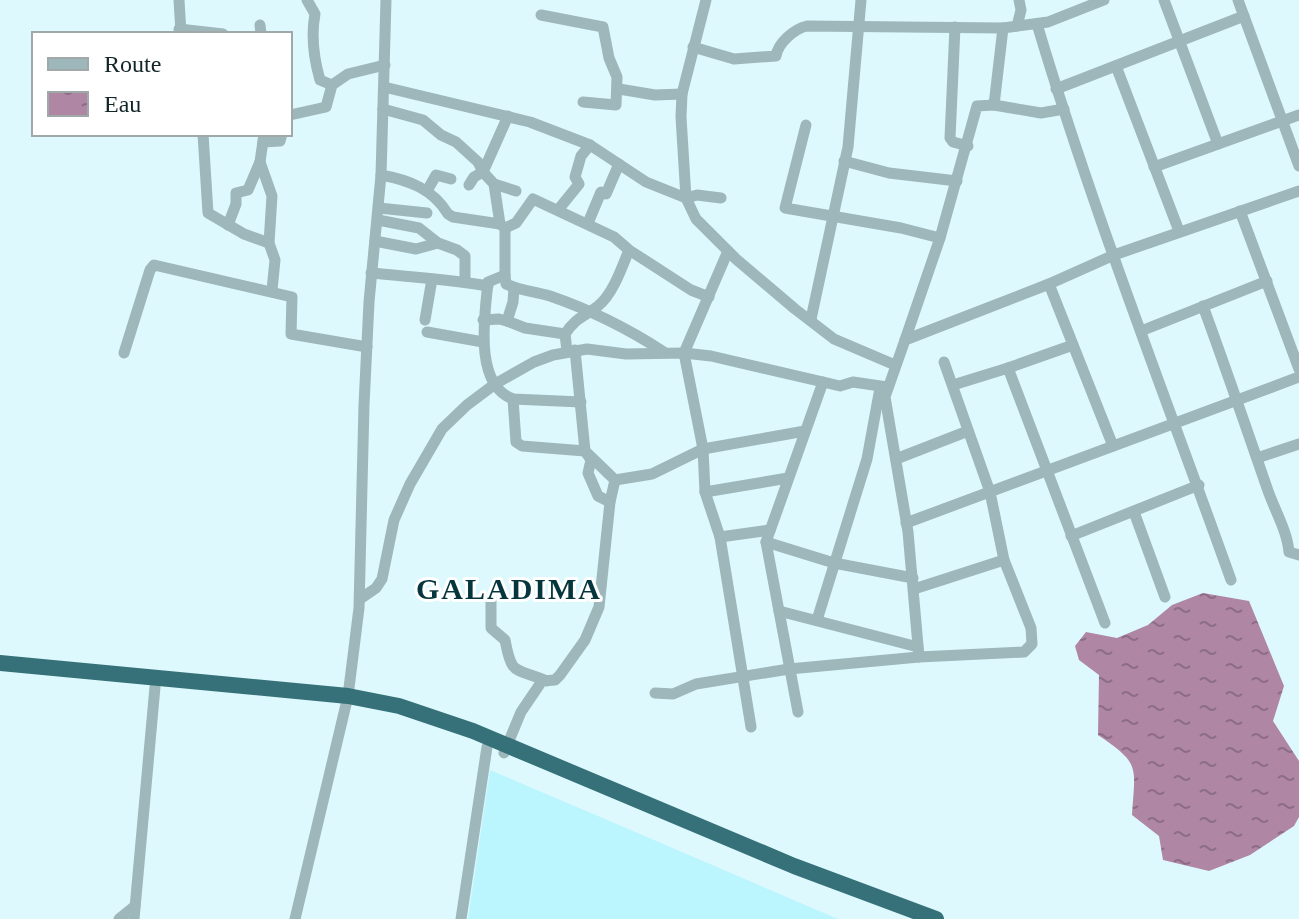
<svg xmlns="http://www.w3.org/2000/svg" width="1299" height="919" viewBox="0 0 1299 919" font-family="'Times New Roman',serif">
	<defs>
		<pattern id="water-ripples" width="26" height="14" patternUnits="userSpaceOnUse" patternTransform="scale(2)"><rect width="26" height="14" fill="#af86a3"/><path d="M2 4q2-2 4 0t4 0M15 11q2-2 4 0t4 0" fill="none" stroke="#8d6d85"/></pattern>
	</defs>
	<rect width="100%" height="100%" fill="#ddf9fd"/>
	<path fill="#bbf5fe" d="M490 770 605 819 838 919H468Z"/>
	<path fill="url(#water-ripples)" d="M1203 593 1249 601 1284 686 1273 721 1299 761V817L1294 826 1250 855 1209 871 1163 860 1159 836 1132 815C1135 766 1141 764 1098 735L1099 675 1079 660 1075 646 1086 632 1117 638 1148 625 1172 605Z"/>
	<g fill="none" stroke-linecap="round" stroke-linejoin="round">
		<g stroke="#9db7bb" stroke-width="11">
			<path d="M179 0 181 33"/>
			<path d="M307 0 315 14C311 35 314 59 320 80L332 85"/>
			<path d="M706 0 682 94 681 117 686 198 697 195 721 198"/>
			<path d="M1164 0 1218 144"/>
			<path d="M1238 0 1299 166"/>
			<path d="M541 15 603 27 609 58 617 77 616 105 583 102"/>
			<path d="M1037 24C1093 212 1165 395 1231 580"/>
			<path d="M260 25 261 34"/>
			<path d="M1017 26 1021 10 1019 0"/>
			<path d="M955 27 950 138 953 142 968 146"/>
			<path d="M179 29 223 34"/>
			<path d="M693 47 734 59 776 56C778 43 794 29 807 26L1003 28 1048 22 1104 0"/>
			<path d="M1116 66 1179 231"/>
			<path d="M384 87 530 122 590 145 646 182 686 198 696 219 736 259 795 309 834 339 895 365"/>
			<path d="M619 89 655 95 682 94"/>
			<path d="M1056 89 1244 16"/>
			<path d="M994 105 1003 28"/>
			<path d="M383 109 423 120 441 135 456 142 478 162 483 172 494 184 500 224 505 228V275L488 282C485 314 473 384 513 399L581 402"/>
			<path d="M290 115 326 107 332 85 348 74 385 65"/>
			<path d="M806 125 785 208 901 228 940 238"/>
			<path d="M203 134 208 213 244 234 269 243"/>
			<path d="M264 134 260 162 272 196 269 243 275 260 272 290"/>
			<path d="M263 142 280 141 282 134"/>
			<path d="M844 161 889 173 957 181"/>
			<path d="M1154 167 1299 115"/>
			<path d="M381 175C409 180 433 189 448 214L453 217 500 224"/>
			<path d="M494 184 516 191"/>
			<path d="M469 185 474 177 483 172 508 116"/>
			<path d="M427 191 436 175 451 179"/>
			<path d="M379 208 427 213"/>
			<path d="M558 210 579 184 575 177 581 156 590 145"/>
			<path d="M1240 211 1299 369"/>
			<path d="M378 220 419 228 438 243 457 250 465 256V282"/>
			<path d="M588 223 601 192 606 194 619 164"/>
			<path d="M228 225 236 204V193L248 190 260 162"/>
			<path d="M505 228 516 223 533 199 614 237 629 250 691 290 709 297"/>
			<path d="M375 241 416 249 438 243"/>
			<path d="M728 251 684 353 703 449 705 492 720 537 751 727"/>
			<path d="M371 273C411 277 449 279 488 286"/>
			<path d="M505 275 506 284C520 291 535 291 550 296 591 310 627 328 664 352"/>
			<path d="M1049 284 1113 446"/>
			<path d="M514 288 513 302 507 321 525 328 565 334"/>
			<path d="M1203 306C1225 366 1246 427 1267 488 1274 509 1287 530 1289 552L1299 555"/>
			<path d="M811 319 848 147 861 0"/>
			<path d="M425 320 432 279"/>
			<path d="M483 320 499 319 507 321"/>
			<path d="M1141 331 1267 281"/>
			<path d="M427 332 483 342"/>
			<path d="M905 340 940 238 977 106 994 105 1041 113 1064 109"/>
			<path d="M575 350 585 451 591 460 588 473 598 496 610 502"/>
			<path d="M567 351 565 334C576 317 584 317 598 306 613 294 622 267 629 250"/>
			<path d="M124 353 150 270 154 265 292 297 291 334 367 347"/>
			<path d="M1008 368 1105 623"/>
			<path d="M953 385 1008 368 1073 345"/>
			<path d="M887 387 853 382 840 386 823 382 766 542 834 563 913 578"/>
			<path d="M513 399 516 442 522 446 585 451 615 480 652 474 703 449 805 431"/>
			<path d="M1257 458 1299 444"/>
			<path d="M896 459 968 431"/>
			<path d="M705 492 788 478"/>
			<path d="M1134 512 1165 597"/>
			<path d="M906 523 1299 377"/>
			<path d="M1071 536 1199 485"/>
			<path d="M720 537 770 530"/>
			<path d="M766 542 798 712"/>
			<path d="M914 589 1004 560"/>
			<path d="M360 599 376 588 382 579 394 520 410 484 442 429 467 405 495 384 534 362 553 355 587 349 626 354 684 353 711 356 823 382"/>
			<path d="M491 602V628L505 640C512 677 514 667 547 681"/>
			<path d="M779 611 918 647"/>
			<path d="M817 620 867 459 880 388"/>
			<path d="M919 657 908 532 885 397 905 340 1049 284 1114 255 1299 191"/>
			<path d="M655 693 673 694 696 684 789 669 919 657 1024 652 1032 644 1031 628 1004 560 990 492 944 362"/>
			<path d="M504 753 521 712 542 681 555 680 560 675 585 640 599 607 610 502 615 480"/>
			<path d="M119 919 135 906"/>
			<path d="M134 919 155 687"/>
			<path d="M295 919 348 696 359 608 364 405 369 302 381 175 386 0"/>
			<path d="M461 919 487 747"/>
		</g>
		<path stroke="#36717a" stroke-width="16" d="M0 663 348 696 399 706 473 731 794 866 936 919"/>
	</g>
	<g text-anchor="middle" stroke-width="6" stroke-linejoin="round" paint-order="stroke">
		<g font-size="30" font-weight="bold" letter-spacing="2" fill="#06363d" stroke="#fff">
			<text x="509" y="599">GALADIMA</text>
		</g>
	</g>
	<rect x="32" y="32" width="260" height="104" fill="#ffffff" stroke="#a0a8a9" stroke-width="2"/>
	<rect x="48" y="58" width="40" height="12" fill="#9db7bb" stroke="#a0a8a9" stroke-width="2"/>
	<text x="104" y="72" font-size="24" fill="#122528">Route</text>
	<rect x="48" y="92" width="40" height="24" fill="url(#water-ripples)" stroke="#a0a8a9" stroke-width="2"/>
	<text x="104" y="112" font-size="24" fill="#122528">Eau</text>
</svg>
